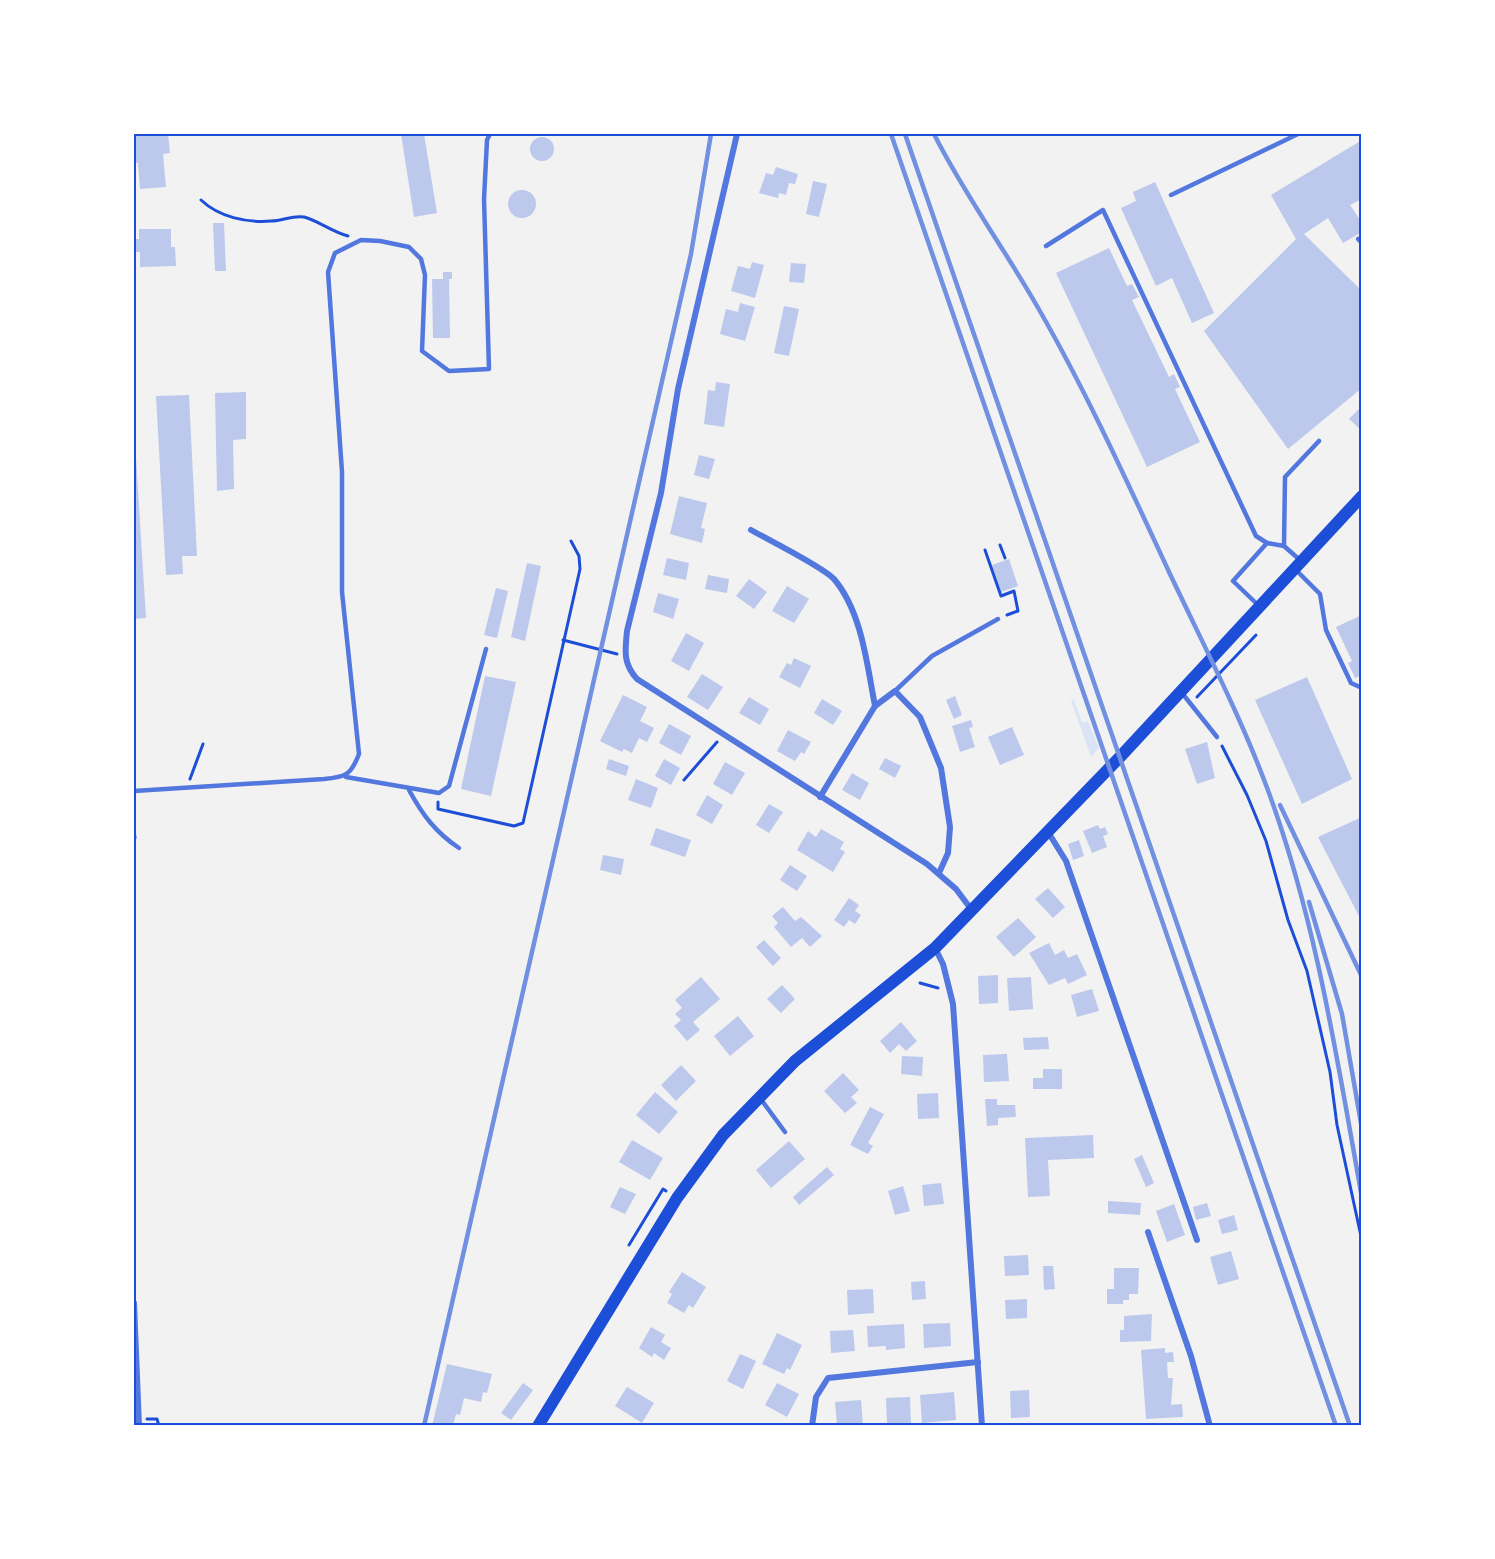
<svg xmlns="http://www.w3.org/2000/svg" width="1495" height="1559" viewBox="0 0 1495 1559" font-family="'Source Sans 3',sans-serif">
	<rect width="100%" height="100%" fill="#f2f2f2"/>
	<path fill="#dbe4f7" d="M1074 700 1082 722 1088 721 1099 748 1091 757 1071 701Z"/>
	<g fill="#bdc9ec">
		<path d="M168 134 170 153 163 154 166 187 140 189 138 163H135L134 136Z"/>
		<path d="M401 134H424L437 213 414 217Z"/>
		<circle cx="542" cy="149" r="12"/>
		<path d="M1362 140V199L1350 205 1362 223V232L1343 243 1328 218 1304 234 1362 291V388L1288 449 1204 331 1296 239 1271 195Z"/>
		<path d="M776 167 798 174 795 184 789 183 786 195 779 193 778 198 759 193 766 173 773 175Z"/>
		<path d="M813 181 827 184 819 217 806 214Z"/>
		<path d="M1155 182 1214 313 1192 323 1172 278 1156 286 1121 208 1136 201 1133 192Z"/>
		<circle cx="522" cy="204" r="14"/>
		<path d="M213 223H224L226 271H215Z"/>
		<path d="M139 229H171V247H175L176 266 140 267V252H136L135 239H139Z"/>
		<path d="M1109 248 1127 286 1132 284 1139 297 1132 300 1169 377 1174 374 1180 387 1175 389 1200 442 1147 467 1056 273Z"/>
		<path d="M752 262 764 265 755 298 731 291 738 266 750 269Z"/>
		<path d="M791 263 806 264 804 283 789 282Z"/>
		<path d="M443 272H452V279H449L450 338H433L432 279H443Z"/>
		<path d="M740 303 755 307 745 341 720 334 726 309 738 312Z"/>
		<path d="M784 306 799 309 789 356 774 353Z"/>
		<path d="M716 382 730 384 724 427 704 424 708 390 715 391Z"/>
		<path d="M246 392V439L233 440 234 489 217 491 215 393Z"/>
		<path d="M189 395 197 556H182L183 574 166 575 156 396Z"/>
		<path d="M1362 406V431L1349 419Z"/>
		<path d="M134 425 146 618 134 619Z"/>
		<path d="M699 455 715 459 709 479 694 475Z"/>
		<path d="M679 496 707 503 701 528 705 529 702 543 670 534Z"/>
		<path d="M667 558 689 563 686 580 663 575Z"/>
		<path d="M1009 559 1018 586 1001 592 992 565Z"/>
		<path d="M527 563 541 566 525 641 511 637Z"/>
		<path d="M708 575 729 579 727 593 705 589Z"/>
		<path d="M749 579 767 592 754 609 736 596Z"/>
		<path d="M787 586 809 599 794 623 772 611Z"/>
		<path d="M496 588 508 591 497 638 484 635Z"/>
		<path d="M658 593 679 599 673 619 653 612Z"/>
		<path d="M1362 615V675L1355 678 1348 663 1352 661 1336 627Z"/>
		<path d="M686 633 704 643 689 671 671 661Z"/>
		<path d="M794 658 811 666 800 688 779 677 787 663 791 665Z"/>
		<path d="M702 674 723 687 708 710 687 697Z"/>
		<path d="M485 676 516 682 491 796 461 789Z"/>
		<path d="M1307 677 1352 779 1302 804 1255 700Z"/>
		<path d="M623 695 647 707 640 721 654 728 647 742 639 738 632 753 624 749 622 752 600 741Z"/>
		<path d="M955 696 962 715 954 719 946 700Z"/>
		<path d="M749 697 769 709 760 725 739 713Z"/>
		<path d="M822 699 842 711 833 725 814 713Z"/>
		<path d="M971 720 973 727 969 728 975 747 960 752 952 726Z"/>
		<path d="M669 724 691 736 681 755 659 743Z"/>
		<path d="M1012 727 1024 755 1000 765 988 737Z"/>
		<path d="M788 730 811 742 804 754 801 752 795 761 777 751Z"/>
		<path d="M1207 742 1215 778 1197 784 1185 749Z"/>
		<path d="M885 758 901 766 895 778 879 769Z"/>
		<path d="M609 759 629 766 626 776 606 769Z"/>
		<path d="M664 759 680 768 671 785 655 776Z"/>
		<path d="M725 762 745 773 732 795 713 784Z"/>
		<path d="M852 773 869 783 860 800 842 790Z"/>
		<path d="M636 779 658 788 651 808 628 800Z"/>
		<path d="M707 795 723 805 712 824 696 815Z"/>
		<path d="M769 804 783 812 769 833 756 825Z"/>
		<path d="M1362 817V922L1318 837Z"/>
		<path d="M1098 825 1100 829 1105 827 1108 834 1103 836 1107 847 1092 853 1083 831Z"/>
		<path d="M656 828 691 840 685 857 650 845Z"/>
		<path d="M821 829 844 842 840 849 845 852 833 872 797 850 808 831 816 837Z"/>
		<path d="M1079 840 1084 856 1073 860 1068 844Z"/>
		<path d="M603 855 624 859 621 875 600 870Z"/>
		<path d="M790 865 807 876 797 891 780 880Z"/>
		<path d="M1048 888 1065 907 1053 918 1035 899Z"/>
		<path d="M849 898 859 905 855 911 861 915 855 924 849 920 844 927 834 920Z"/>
		<path d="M783 907 795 921 801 917 822 936 810 947 802 938 791 947 774 927 778 923 772 916Z"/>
		<path d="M1018 918 1036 937 1014 957 996 937Z"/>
		<path d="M764 940 781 958 773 966 756 947Z"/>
		<path d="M1049 943 1055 955 1064 950 1068 958 1077 954 1087 975 1068 984 1065 978 1049 985 1029 953Z"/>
		<path d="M998 975V1003L979 1004 978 976Z"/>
		<path d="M701 977 720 999 693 1022 700 1030 687 1041 674 1026 681 1020 675 1014 682 1008 675 1000Z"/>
		<path d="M1031 977 1033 1009 1009 1011 1007 978Z"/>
		<path d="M782 985 795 999 781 1013 767 999Z"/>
		<path d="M1092 989 1099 1011 1077 1017 1071 995Z"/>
		<path d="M738 1016 754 1036 730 1056 714 1036Z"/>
		<path d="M901 1022 917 1041 906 1051 899 1044 890 1053 880 1041Z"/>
		<path d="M1048 1037 1049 1049 1024 1050 1023 1038Z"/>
		<path d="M1007 1054 1009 1081 984 1082 983 1055Z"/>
		<path d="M902 1056 923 1057 922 1076 901 1074Z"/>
		<path d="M681 1065 696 1081 676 1101 661 1085Z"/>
		<path d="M1043 1069H1062V1089H1033V1078H1043Z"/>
		<path d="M843 1073 859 1090 851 1097 857 1103 845 1113 824 1091Z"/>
		<path d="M655 1092 678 1112 659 1134 636 1115Z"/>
		<path d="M938 1093 939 1118 918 1119 917 1094Z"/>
		<path d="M985 1099H997V1105H1015L1016 1117 998 1118V1125L987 1126Z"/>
		<path d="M870 1107 884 1114 868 1143 873 1146 868 1154 850 1145Z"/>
		<path d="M1093 1135 1094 1158 1048 1160 1050 1196 1028 1197 1025 1138Z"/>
		<path d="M632 1140 663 1158 650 1180 619 1162Z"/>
		<path d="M789 1141 805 1159 771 1188 756 1170Z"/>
		<path d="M1142 1155 1154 1183 1146 1187 1134 1159Z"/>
		<path d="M827 1167 834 1175 799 1205 793 1197Z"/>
		<path d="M941 1183 944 1204 924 1206 922 1185Z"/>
		<path d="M903 1186 910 1211 895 1215 888 1191Z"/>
		<path d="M620 1187 636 1194 625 1214 610 1207Z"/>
		<path d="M1108 1201 1141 1203 1140 1215 1108 1213Z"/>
		<path d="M1207 1203 1211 1216 1196 1220 1193 1207Z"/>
		<path d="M1174 1204 1185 1235 1167 1242 1156 1211Z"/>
		<path d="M1234 1215 1238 1230 1222 1234 1218 1220Z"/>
		<path d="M1231 1251 1239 1279 1218 1285 1210 1257Z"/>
		<path d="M1028 1255 1029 1275 1005 1276 1004 1256Z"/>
		<path d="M1043 1266H1053L1055 1289 1044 1290Z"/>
		<path d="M1114 1268H1139L1138 1294H1129V1300H1123V1304H1107V1289H1114Z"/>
		<path d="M682 1272 706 1287 693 1308 689 1305 684 1313 667 1303 672 1294 669 1292Z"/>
		<path d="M925 1281 926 1299 912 1300 911 1282Z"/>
		<path d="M873 1289 874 1313 848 1315 847 1290Z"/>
		<path d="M1027 1299V1318L1006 1319 1005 1300Z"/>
		<path d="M1152 1314 1151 1341 1120 1342V1330H1124V1316Z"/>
		<path d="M950 1323 951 1346 924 1348 923 1324Z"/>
		<path d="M904 1324 905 1348 886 1350V1346L868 1347 867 1326Z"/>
		<path d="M651 1327 665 1335 661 1342 671 1348 664 1360 654 1353 652 1357 639 1348Z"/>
		<path d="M853 1330 855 1351 831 1353 830 1331Z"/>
		<path d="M777 1333 802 1345 790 1370 787 1368 784 1374 762 1364Z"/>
		<path d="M1165 1348V1353L1173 1352 1174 1362H1167L1168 1378H1173L1171 1405 1182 1404 1183 1417 1146 1419 1141 1350Z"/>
		<path d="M740 1354 756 1361 743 1389 727 1381Z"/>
		<path d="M447 1364 492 1374 487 1393 483 1392 481 1402 464 1398 460 1415 456 1414 453 1426H432Z"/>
		<path d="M523 1383 533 1390 511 1420 501 1413Z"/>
		<path d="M777 1383 799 1394 787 1417 765 1405Z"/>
		<path d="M627 1387 654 1403 642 1423 615 1406Z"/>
		<path d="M1029 1390 1030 1417 1011 1418 1010 1391Z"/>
		<path d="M954 1392 956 1420 922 1423 920 1395Z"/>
		<path d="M910 1397 911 1424 887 1425 886 1398Z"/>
		<path d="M861 1400 863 1426H837L835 1402Z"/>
	</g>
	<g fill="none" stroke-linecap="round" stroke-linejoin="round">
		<g stroke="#1d4ed8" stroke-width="3">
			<path d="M201 200C219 217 246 223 271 221 283 221 292 215 304 217 319 221 332 232 348 236"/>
			<path d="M1000 545 1005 558"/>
			<path d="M985 550 1001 596 1014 591 1018 611 1007 615"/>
			<path d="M563 640 617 654"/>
			<path d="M1197 697 1256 635"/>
			<path d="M1222 746 1247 795 1266 841 1288 920 1307 971 1330 1072 1337 1125 1362 1241"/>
			<path d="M190 779 203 744"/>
			<path d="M684 780 717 742"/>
			<path d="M438 802V809L514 826 523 823 580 569 579 556 571 541"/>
			<path d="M134 830 135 838"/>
			<path d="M920 983 938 988"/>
			<path d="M629 1245 663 1189 666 1191"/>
			<path d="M147 1419H157L159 1426"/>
		</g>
		<g stroke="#5277de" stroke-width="4.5">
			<path d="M1171 195 1298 134"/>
			<path d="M1358 239 1362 243"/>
			<path d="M1046 246 1103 210 1256 536 1267 543"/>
			<path d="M1301 561 1284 546 1285 477 1319 441"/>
			<path d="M1296 570 1320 594 1326 630 1351 683 1362 688"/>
			<path d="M1258 605 1233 581 1267 543 1284 546"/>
			<path d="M895 691 932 656 998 619"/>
			<path d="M1182 693 1217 737"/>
			<path d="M346 777 439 793 449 786 486 649"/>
			<path d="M409 790C422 814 435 832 459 848"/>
			<path d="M134 791 324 779C346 777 351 775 359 754L342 592V472L328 272 335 253 361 240 380 241 409 247 421 259 425 275 422 351 449 371 489 369 484 199 487 140 490 134"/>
			<path d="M760 1098 785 1132"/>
		</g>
		<g stroke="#5277de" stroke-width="6">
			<path d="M737 134 678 389 661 493 627 631C625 651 623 664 637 679L927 864 956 889 971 909"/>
			<path d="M751 530C769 540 823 567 834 579 862 612 867 665 875 706L820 797"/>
			<path d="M875 706 895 691 920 717 941 768 950 827 948 853 939 873"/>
			<path d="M1048 832 1066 861 1197 1240"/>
			<path d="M935 948 943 964 953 1004 982 1426"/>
			<path d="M1148 1232 1191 1356 1210 1426"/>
			<path d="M134 1303 139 1426"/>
			<path d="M812 1426 816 1397 828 1378 978 1362"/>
		</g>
		<path stroke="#1d4ed8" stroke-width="12" d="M538 1426 677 1198 723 1135 795 1061 935 948 1120 757 1362 496"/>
		<g stroke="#7290e2" stroke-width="4.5">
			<path d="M891 134 1336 1426"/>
			<path d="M905 134 1350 1426"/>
			<path d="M934 134C965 196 1007 252 1041 313 1089 397 1129 486 1170 574 1203 644 1239 713 1266 785 1316 918 1337 1059 1362 1198"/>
			<path d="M1280 805 1362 977"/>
			<path d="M1309 902 1342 1014 1362 1129"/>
			<path d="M424 1426 691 254 711 134"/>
		</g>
	</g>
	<rect width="1495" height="1559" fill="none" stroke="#ffffff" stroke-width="270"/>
	<rect x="135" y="135" width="1225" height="1289" fill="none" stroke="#1d4ed8" stroke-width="2"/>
</svg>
